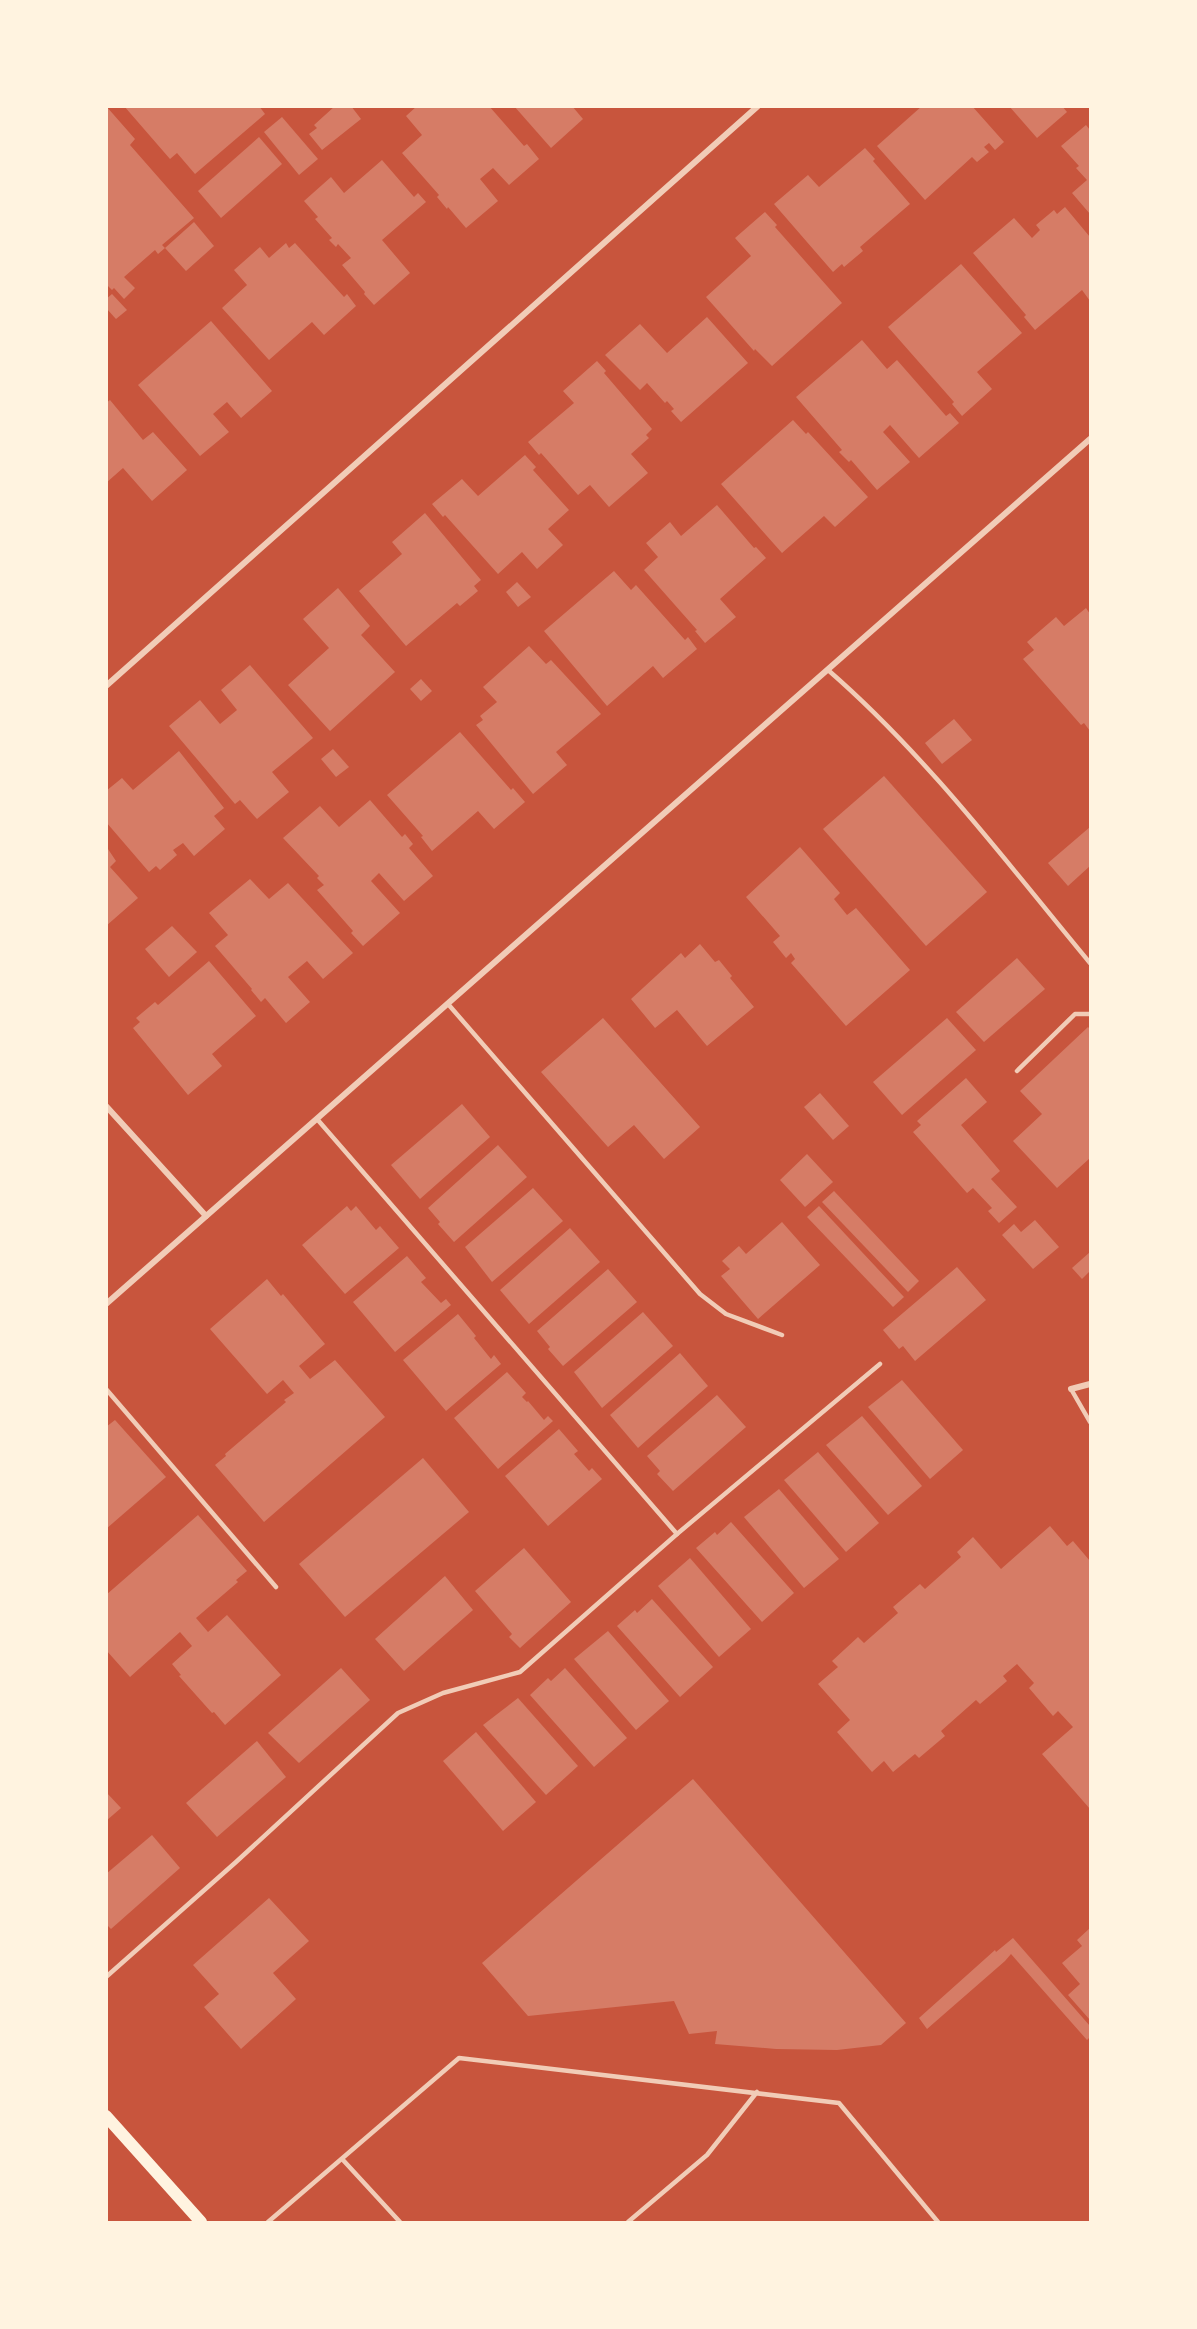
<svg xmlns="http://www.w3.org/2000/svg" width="1197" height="2329" viewBox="0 0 1197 2329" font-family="'Asap Condensed',sans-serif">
	<rect width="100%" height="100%" fill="#c8553d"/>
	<g fill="#d67c66">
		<path d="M106 106 135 139 130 145 194 218 162 245 165 248 158 254 155 250 124 277 135 288 124 299 114 288 112 290 106 284Z"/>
		<path d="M124 106H259L265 114 195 174 177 153 170 159Z"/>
		<path d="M335 106H351L361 119 322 150 309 134 317 128 314 125Z"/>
		<path d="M417 106H489L524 146 527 144 539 159 509 185 493 168 480 179 498 201 466 228 448 207 447 209 437 197 439 195 402 153 422 135 406 116Z"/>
		<path d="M514 106H572L583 119 551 148Z"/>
		<path d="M922 106H972L1004 142 995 150 989 143 984 147 989 152 977 162 972 157 925 200 877 146Z"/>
		<path d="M1009 106H1062L1067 112 1037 138Z"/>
		<path d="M282 117 318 159 299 175 264 132Z"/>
		<path d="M1086 125 1090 130V214L1072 193 1087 180 1076 168 1079 166 1061 146Z"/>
		<path d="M259 137 282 164 221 218 198 191Z"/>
		<path d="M865 148 875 159 873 161 910 204 860 247 863 251 844 267 842 264 833 272 774 204 808 175 819 187Z"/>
		<path d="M382 160 414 197 418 193 426 202 382 240 410 273 374 305 364 294 365 292 342 265 351 258 338 244 336 247 329 240 332 238 315 219 318 217 304 201 331 177 344 193Z"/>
		<path d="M1065 207 1090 237V301L1082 290 1035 330 1024 317 1026 315 973 253 1014 218 1032 238 1040 230 1036 225 1054 210 1057 214Z"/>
		<path d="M765 212 777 225 775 227 842 303 772 366 755 349 754 351 706 297 751 256 735 238Z"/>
		<path d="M194 222 214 246 186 271 165 248Z"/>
		<path d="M286 243 289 248 295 243 344 297 347 294 356 306 324 335 312 322 269 360 222 308 247 285 234 270 260 247 269 258Z"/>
		<path d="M961 264 1022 333 977 372 992 389 962 416 952 404 954 402 888 327Z"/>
		<path d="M112 294 127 310 116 319 106 308V299Z"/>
		<path d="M707 317 748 363 681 422 671 411 674 409 667 401 665 403 647 383 640 390 605 355 640 324 667 353Z"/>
		<path d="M211 321 272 391 241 418 227 402 213 414 229 432 200 456 138 385Z"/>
		<path d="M862 340 887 369 897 360 946 416 950 413 959 423 919 458 890 425 883 432 910 462 877 490 851 460 849 462 839 452 842 450 796 397Z"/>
		<path d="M597 361 606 371 604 373 652 429 646 435 649 438 631 454 648 473 609 507 590 485 578 495 541 453 539 455 528 442 574 403 563 391Z"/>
		<path d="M110 400 143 440 153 432 187 470 152 501 123 468 106 483V403Z"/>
		<path d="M793 420 806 434 808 432 868 497 835 527 824 516 782 553 721 484Z"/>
		<path d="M525 455 536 467 533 470 569 510 548 529 563 545 537 569 522 552 498 574 445 515 443 517 432 504 462 479 478 496Z"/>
		<path d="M717 505 754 548 756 547 766 558 720 599 736 617 705 643 695 631 697 630 644 570 658 557 646 543 670 522 681 536Z"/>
		<path d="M425 513 481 580 474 586 478 591 460 606 457 603 406 646 359 591 402 554 392 542Z"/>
		<path d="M614 571 631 590 636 585 685 640 688 637 697 649 663 678 653 666 607 706 544 631Z"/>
		<path d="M517 582 531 597 518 607 506 592Z"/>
		<path d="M338 588 370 626 361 635 395 672 330 731 288 685 329 648 303 619Z"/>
		<path d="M1086 608 1090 614V731L1084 723 1081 725 1023 659 1034 650 1027 642 1056 617 1064 626Z"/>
		<path d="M529 646 546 664 551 660 601 714 556 752 567 765 533 794 476 725 483 720 480 716 497 702 483 687Z"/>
		<path d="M250 665 313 738 272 772 289 792 257 819 240 800 235 804 169 726 200 700 220 724 237 710 221 690Z"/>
		<path d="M421 679 432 691 421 701 410 689Z"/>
		<path d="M954 719 972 740 942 764 925 743Z"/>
		<path d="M460 732 511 790 513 788 525 802 494 829 478 811 432 851 421 837 423 836 387 795Z"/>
		<path d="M333 749 349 767 336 777 321 759Z"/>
		<path d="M179 751 224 808 214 816 225 829 194 856 183 843 173 850 177 855 160 870 156 866 149 872 106 822V791L122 778 133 790Z"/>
		<path d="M884 776 987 892 926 946 823 829Z"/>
		<path d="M370 800 402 837 405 834 413 844 409 848 433 876 404 901 379 873 371 881 400 913 363 946 351 933 353 931 317 890 324 885 317 878 319 876 283 838 320 806 339 827Z"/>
		<path d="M1090 827V866L1068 886 1048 863Z"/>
		<path d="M106 846 116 861 110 867 138 898 106 926Z"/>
		<path d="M800 847 840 893 834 899 847 915 856 908 910 970 846 1026 791 963 795 959 791 953 786 958 773 942 780 936 746 897Z"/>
		<path d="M250 879 269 899 288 883 353 953 323 979 307 961 288 977 310 1002 286 1023 265 998 261 1002 251 990 252 989 215 946 228 935 209 913Z"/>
		<path d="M172 926 197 952 169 977 145 949Z"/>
		<path d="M700 944 715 962 719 960 732 976 730 978 754 1007 707 1046 677 1010 655 1028 631 999 681 953 685 958Z"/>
		<path d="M1017 958 1045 989 984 1042 956 1012Z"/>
		<path d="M209 961 256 1016 212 1054 222 1066 188 1095 133 1028 140 1022 136 1018 155 1002 158 1005Z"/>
		<path d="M603 1018 700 1127 664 1159 634 1125 608 1147 541 1072Z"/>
		<path d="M947 1018 976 1050 902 1115 873 1082Z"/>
		<path d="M1088 1027 1090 1029V1158L1057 1188 1013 1141 1042 1114 1020 1091Z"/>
		<path d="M966 1078 987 1102 961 1125 1000 1171 991 1179 1017 1207 999 1223 988 1211 992 1208 973 1188 967 1193 913 1132 921 1125 917 1121Z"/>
		<path d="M820 1093 849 1126 833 1140 804 1107Z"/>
		<path d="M462 1104 490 1137 420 1199 391 1165Z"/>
		<path d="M498 1145 527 1177 454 1242 438 1224 440 1222 428 1208Z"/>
		<path d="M807 1154 833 1182 805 1207 780 1180Z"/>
		<path d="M533 1188 563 1221 492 1282 465 1247Z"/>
		<path d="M834 1191 919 1281 908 1292 822 1202Z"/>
		<path d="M347 1206 351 1211 356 1206 376 1230 380 1226 399 1248 345 1294 302 1245Z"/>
		<path d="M819 1206 904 1297 893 1307 807 1217Z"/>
		<path d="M1035 1220 1059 1247 1033 1269 1002 1235 1014 1224 1021 1232Z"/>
		<path d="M782 1222 820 1265 758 1319 721 1276 730 1269 722 1261 739 1246 746 1254Z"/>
		<path d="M570 1228 600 1262 529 1324 500 1290Z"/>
		<path d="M1090 1252V1271L1082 1279 1072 1268Z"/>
		<path d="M407 1256 426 1278 421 1282 441 1303 446 1299 451 1305 395 1352 353 1302Z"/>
		<path d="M957 1267 986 1300 915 1361 903 1346 899 1349 883 1330Z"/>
		<path d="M608 1269 637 1302 563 1366 548 1349 550 1347 537 1331Z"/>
		<path d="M267 1279 281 1296 283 1294 325 1344 299 1366 310 1379 335 1360 385 1417 264 1522 215 1465 226 1456 225 1454 286 1402 284 1400 294 1393 283 1380 267 1394 210 1329Z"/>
		<path d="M643 1312 673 1346 602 1408 574 1372Z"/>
		<path d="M458 1314 476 1336 474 1338 491 1359 494 1355 501 1364 446 1411 403 1360Z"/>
		<path d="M680 1353 708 1386 638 1448 610 1415Z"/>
		<path d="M507 1372 526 1393 522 1397 527 1402 528 1401 544 1420 548 1416 553 1421 498 1469 454 1418Z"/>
		<path d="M902 1380 963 1450 930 1479 868 1407Z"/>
		<path d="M717 1395 746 1427 673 1491 657 1474 660 1471 647 1456Z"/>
		<path d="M862 1416 922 1486 888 1515 826 1445Z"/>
		<path d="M115 1420 166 1477 106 1529V1427Z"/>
		<path d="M559 1429 578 1451 574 1454 589 1471 592 1468 602 1479 548 1526 505 1476Z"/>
		<path d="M818 1452 879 1523 846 1552 784 1480Z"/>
		<path d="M423 1458 469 1512 345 1617 299 1564Z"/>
		<path d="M779 1489 839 1559 804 1588 744 1517Z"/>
		<path d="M198 1515 247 1571 236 1580 238 1582 196 1618 208 1632 227 1615 281 1675 225 1725 214 1712 212 1713 179 1676 181 1675 172 1664 192 1646 180 1632 130 1677 106 1650V1595Z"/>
		<path d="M731 1522 794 1593 762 1622 696 1548 715 1532 717 1535Z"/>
		<path d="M1050 1526 1067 1546 1073 1541 1090 1561V1809L1042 1754 1073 1727 1058 1711 1053 1716 1029 1688 1034 1683 1017 1664 1003 1676 1007 1681 980 1704 976 1700 941 1731 945 1736 919 1758 915 1754 893 1772 884 1761 872 1772 837 1732 850 1720 818 1684 838 1667 832 1661 858 1637 864 1643 898 1613 893 1607 920 1584 925 1589 961 1557 957 1552 973 1537 1001 1569Z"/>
		<path d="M524 1548 571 1602 520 1648 509 1637 512 1634 475 1591Z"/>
		<path d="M690 1558 751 1629 719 1657 658 1586Z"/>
		<path d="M445 1576 473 1610 404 1671 375 1639Z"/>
		<path d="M652 1599 713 1667 680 1697 617 1626 635 1610 637 1613Z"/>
		<path d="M608 1631 669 1701 636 1730 574 1659Z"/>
		<path d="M341 1668 370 1700 299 1763 268 1733Z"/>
		<path d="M565 1668 627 1738 594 1767 530 1695 548 1678 551 1681Z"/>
		<path d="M518 1698 578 1766 546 1795 483 1725Z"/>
		<path d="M476 1732 536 1802 503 1831 443 1761Z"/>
		<path d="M257 1741 286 1777 217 1837 186 1803Z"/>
		<path d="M693 1779 906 2023 881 2045 837 2050 776 2049 715 2044 717 2031 689 2034 674 2001 528 2016 482 1963Z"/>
		<path d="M106 1792 121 1808 106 1821Z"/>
		<path d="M152 1835 180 1868 111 1929 106 1924V1874Z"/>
		<path d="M269 1898 309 1941 273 1973 296 1999 241 2049 204 2007 219 1994 193 1965Z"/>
		<path d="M1090 1928V2020L1068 1995 1080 1984 1062 1963 1082 1946 1077 1940Z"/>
		<path d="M1013 1938 1090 2026V2037L1087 2040 1011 1954 1005 1961 927 2029 919 2018 995 1950 996 1952Z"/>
	</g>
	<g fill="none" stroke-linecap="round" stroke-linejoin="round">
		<g stroke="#f1ccb7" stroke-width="4.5">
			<path d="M828 670C927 756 1007 863 1090 963"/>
			<path d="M448 1004 700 1294 726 1314 782 1335"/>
			<path d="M1017 1071 1075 1014H1090"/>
			<path d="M317 1119 677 1534"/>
			<path d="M106 1389 276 1587"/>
			<path d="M1071 1389 1090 1422"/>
			<path d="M106 1977 236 1862 398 1713 443 1693 520 1672 677 1534 880 1364"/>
			<path d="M343 2160 400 2222"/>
			<path d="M268 2222 459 2058 839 2103 938 2222"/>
			<path d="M628 2222 707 2155 757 2092"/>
		</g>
		<g stroke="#f1ccb7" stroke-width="6">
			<path d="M106 686 758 106"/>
			<path d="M106 1106 206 1216"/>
			<path d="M106 1304 1090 439"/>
			<path d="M1071 1389 1090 1384"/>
		</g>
		<path stroke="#fff3e0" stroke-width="12" d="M106 2116 201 2222"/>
	</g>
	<rect width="1197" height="2329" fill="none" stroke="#fff3e0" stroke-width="216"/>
</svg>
